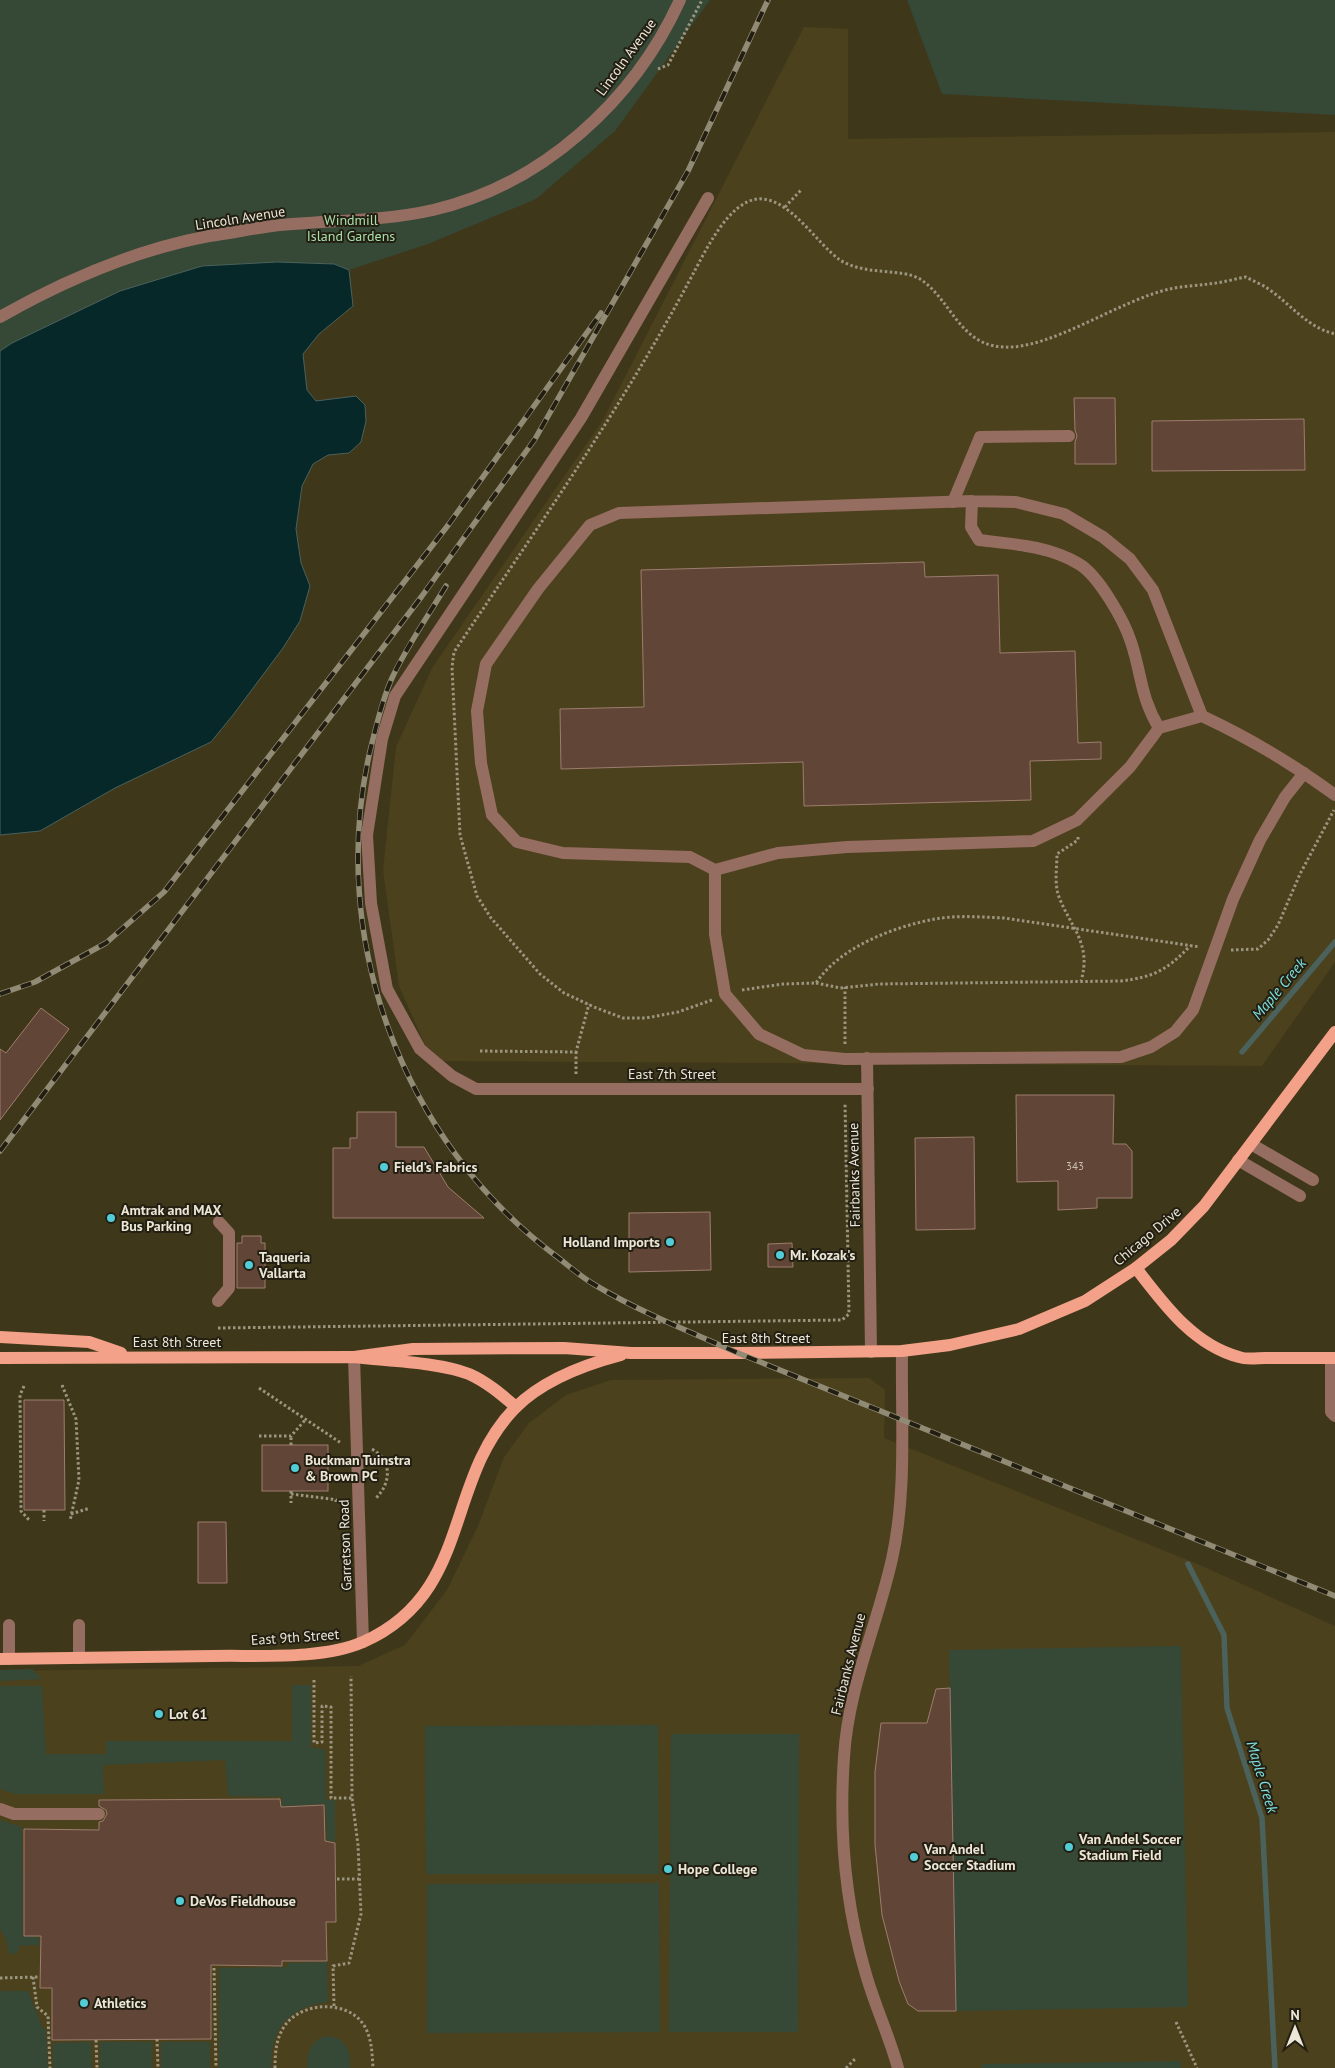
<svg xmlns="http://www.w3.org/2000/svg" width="1335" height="2068" viewBox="0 0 1335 2068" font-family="'PT Sans',sans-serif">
	<rect width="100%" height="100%" fill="#3f371a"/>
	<g fill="#4c411d">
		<path d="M804 27 848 29V139L1335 132V962L1262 1066 432 1061 399 986 383 870 396 747 432 668 603 420Z"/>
		<path d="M869 1378 885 1390 884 1438 1200 1565 1335 1626V2068H0V1671L358 1666 405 1645 447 1590 478 1526 504 1457 529 1423 566 1395 611 1380Z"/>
	</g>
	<g fill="#364836">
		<path d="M0 0H710L615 131 536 199 428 244 349 270 334 264 202 266 12 343 0 351Z"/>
		<path d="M907 0H1335V115L942 94Z"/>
		<path d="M1181 1646 1188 2007 956 2011 949 1650Z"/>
		<path d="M32 1669 42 1679 0 1681V1670Z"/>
		<path d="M292 1685H311V1748L325 1749 326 1800H335V1842L327 1840 325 1804 282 1806V1797L228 1796 225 1760 103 1765 104 1794H15L0 1789V1686H42L46 1754H106V1741H292Z"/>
		<path d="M658 1725 659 1874H426L425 1726Z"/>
		<path d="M671 1734H799L798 2032H669Z"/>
		<path d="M0 1820 22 1827 23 1936 39 1937 40 1945 19 1946 18 1953 9 1954 6 1939 0 1929Z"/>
		<path d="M659 1883 660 2032 427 2033V1884Z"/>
		<path d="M327 1962 328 2002C288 2008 271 2027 271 2068H219V1968L288 1967V1963Z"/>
		<path d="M0 1991H29C32 2005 39 2015 42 2028L46 2029 48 2068H0Z"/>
		<path d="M327 2036C347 2038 350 2050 350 2068H307C307 2052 310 2040 327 2036Z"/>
		<path d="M91 2042 92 2068H53V2043Z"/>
		<rect x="100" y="2042" width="52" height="26"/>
		<rect x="161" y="2042" width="49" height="26"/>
		<path d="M1181 2061V2068H982V2064Z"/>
	</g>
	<path fill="#062828" stroke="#4b615c" d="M277 262 334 264 349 270 353 306 319 334 303 354 307 390 316 401 356 396 365 405 366 421 361 442 349 453 328 455 313 464 302 486 296 529 301 563 310 586 300 621 283 648 233 715 211 742 115 788 40 831 0 835V351L12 343 120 291 202 266Z"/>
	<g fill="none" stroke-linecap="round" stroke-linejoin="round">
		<g stroke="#4b615c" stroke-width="5.5">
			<path d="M1242 1052 1335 942"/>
			<path d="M1188 1564 1224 1635 1227 1708 1262 1818 1275 2068"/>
		</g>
	</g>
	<g fill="#614537" stroke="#9d7d6f">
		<path d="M1074 398H1115L1116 464H1075V442L1077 436 1075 430Z"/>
		<path d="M1304 419 1305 470 1152 471V421Z"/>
		<path d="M924 562 925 577 998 575 1000 653 1075 651 1078 743 1101 742V759L1030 761 1031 800 804 806 803 762 561 769 560 709 644 707 641 570Z"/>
		<path d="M41 1008 69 1029 0 1120V1049L6 1053Z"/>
		<path d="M1016 1095H1114L1113 1144H1126L1132 1151V1198H1097V1208L1058 1210V1181L1017 1182Z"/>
		<path d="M357 1112H396V1147H424L448 1187 484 1218H333V1148H350V1138H357Z"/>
		<path d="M974 1137 975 1229 916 1230 915 1138Z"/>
		<path d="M710 1212 711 1270 629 1272V1213Z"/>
		<path d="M242 1236H261V1243H265V1288H237V1243H242Z"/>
		<path d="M792 1243 793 1267H768V1244Z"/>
		<path d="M24 1400H64L65 1510H24Z"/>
		<rect x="262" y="1445" width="66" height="46"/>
		<path d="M198 1522H226L227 1583H198Z"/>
		<path d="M950 1688 956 2011H918L908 2004 899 1981 882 1915 875 1845V1772L881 1723H927L936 1689Z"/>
		<path d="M280 1799 281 1807 324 1805 325 1841 335 1843 336 1922H326L327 1961H282V1966L211 1965V2039L52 2040V1988H40L41 1936H24V1829L99 1830V1822L103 1821 107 1814 106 1810 99 1806V1800Z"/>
	</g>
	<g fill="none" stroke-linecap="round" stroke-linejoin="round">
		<g stroke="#9c9680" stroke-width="3" stroke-dasharray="2.5 2.5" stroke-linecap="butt">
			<path d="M658 69 668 65 702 0"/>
			<path d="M785 207 801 190"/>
			<path d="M1078 837V840L1057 854C1057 867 1054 884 1059 897 1071 928 1092 944 1081 981"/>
			<path d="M1231 950 1258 949 1268 940 1278 925 1300 874 1334 810"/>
			<path d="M816 983 840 988 879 984 1121 981C1154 977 1167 970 1190 946"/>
			<path d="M742 990 783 984 816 983C840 947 893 927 935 919 957 915 981 917 1004 918L1200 947"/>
			<path d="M712 1000 678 1012 646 1018H623L594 1007 564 993 540 974 491 918 477 896 460 835 452 667 454 652C537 528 624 405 694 272 706 250 728 203 757 199 789 196 817 244 840 260 865 276 902 268 920 279 951 299 959 345 1003 347 1051 350 1119 300 1170 289 1182 286 1196 286 1208 284 1221 283 1234 279 1246 277 1253 281 1261 284 1267 288 1291 304 1306 327 1335 334"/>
			<path d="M845 1044V987"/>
			<path d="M480 1051 576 1052 589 1004"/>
			<path d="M576 1074V1052"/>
			<path d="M218 1328 842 1320 849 1314 845 1103"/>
			<path d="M62 1385 76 1419 79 1480 70 1521"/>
			<path d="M24 1386 20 1395 21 1511 30 1521"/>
			<path d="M259 1388 341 1443"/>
			<path d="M259 1436H291L306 1419"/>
			<path d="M291 1445V1436"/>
			<path d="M372 1449C393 1461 391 1484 375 1499"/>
			<path d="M291 1491V1503"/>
			<path d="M291 1494 331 1499 336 1500V1503"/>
			<path d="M44 1510V1521"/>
			<path d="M71 1514 90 1508"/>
			<path d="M314 1680V1743L322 1742V1706L331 1707V1798H352"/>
			<path d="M337 1879H359"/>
			<path d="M214 1968 216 2068"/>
			<path d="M33 1977 37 2007 48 2016 50 2068"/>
			<path d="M0 1978 39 1977"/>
			<path d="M334 2006 333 1966 349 1963 361 1914 358 1845 352 1798 351 1676"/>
			<path d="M1176 2022 1197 2068"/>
			<path d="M157 2039 158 2068"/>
			<path d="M96 2040 97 2068"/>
			<path d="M275 2068C275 2053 276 2037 286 2024 304 2001 350 2000 365 2027 372 2040 372 2053 373 2068"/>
			<path d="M846 2068 855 2059"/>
		</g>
		<g stroke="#966d61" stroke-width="12">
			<path d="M708 198 581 418 395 696 382 739 367 835 371 903 387 989 420 1049 452 1076 476 1089H868"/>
			<path d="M0 317C65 280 135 250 209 236 230 233 251 229 272 226 325 220 380 222 433 210 542 185 634 101 680 0"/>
			<path d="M972 501 971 527 979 540C1013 544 1049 546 1079 564 1098 575 1124 620 1131 642 1142 675 1140 696 1159 728L1130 767 1077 820 1033 841 847 847 778 853 715 870 690 857 563 853 517 842 492 815 481 763 477 711 486 664 538 589 590 525 619 513 972 501 1016 502 1064 514 1103 537 1130 559 1153 590 1202 716"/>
			<path d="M953 502 980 437 1069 436"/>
			<path d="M1159 728 1202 716C1249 738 1293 764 1335 795"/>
			<path d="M715 870V934L725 994 759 1034 803 1055 845 1059 1121 1057 1151 1047 1175 1032 1193 1010 1233 899 1260 840 1285 797 1304 773"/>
			<path d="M867 1058 871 1352"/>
			<path d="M1251 1144 1313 1180"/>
			<path d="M1238 1160 1300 1196"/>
			<path d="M218 1301 229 1288V1233L219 1222"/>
			<path d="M354 1357 363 1642"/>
			<path d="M1331 1358V1412L1335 1416"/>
			<path d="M9 1625V1659"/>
			<path d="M79 1625V1658"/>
			<path d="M0 1809 14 1814H99"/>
			<path d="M898 2068C889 2035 874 2004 865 1971 845 1902 839 1829 844 1757 848 1688 877 1626 892 1559 907 1492 901 1420 902 1351"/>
		</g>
		<g stroke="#f3a188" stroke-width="12">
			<path d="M1136 1268C1163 1303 1193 1345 1239 1357 1247 1360 1257 1358 1266 1358 1289 1358 1312 1358 1335 1358"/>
			<path d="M0 1337 89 1342 121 1353"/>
			<path d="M354 1357 413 1349 564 1348 631 1353H738L902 1351 950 1345 1019 1329 1085 1301 1136 1268 1171 1240 1204 1206 1335 1032"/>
			<path d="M0 1358 354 1357C388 1361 438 1362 469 1374 487 1382 502 1395 516 1407"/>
			<path d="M0 1659C71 1658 142 1657 213 1656 259 1655 321 1660 363 1642 473 1593 443 1482 515 1408 543 1380 583 1365 621 1355"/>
		</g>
		<g stroke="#918a74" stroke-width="5.5">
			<g id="rail">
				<path d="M446 586C428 616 407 646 392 678 382 700 376 727 370 751 327 938 402 1141 556 1256 569 1266 581 1277 595 1285 640 1312 690 1332 738 1353L1335 1596"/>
				<path d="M0 994 35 982 106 943 164 892 449 524 601 313"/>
				<path d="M0 1151 422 596 535 439 688 171 768 0"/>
			</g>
		</g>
		<use href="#rail" stroke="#221f12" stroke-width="4" stroke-dasharray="11" stroke-linecap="butt"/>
	</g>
	<g fill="#52ccd6" stroke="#221f12" stroke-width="2">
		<circle cx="384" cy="1167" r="5"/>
		<circle cx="111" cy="1218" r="5"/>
		<circle cx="670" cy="1242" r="5"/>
		<circle cx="780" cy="1255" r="5"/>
		<circle cx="249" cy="1265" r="5"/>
		<circle cx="295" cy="1468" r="5"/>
		<circle cx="159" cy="1714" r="5"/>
		<circle cx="1069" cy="1847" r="5"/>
		<circle cx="914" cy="1857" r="5"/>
		<circle cx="668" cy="1869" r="5"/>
		<circle cx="180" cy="1901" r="5"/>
		<circle cx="84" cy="2003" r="5"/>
	</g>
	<g text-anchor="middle" stroke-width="4" stroke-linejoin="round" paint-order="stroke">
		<g font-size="11" fill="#c8beae">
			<text x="1075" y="1170">343</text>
		</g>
		<g font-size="14" fill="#ebe6d6" stroke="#221f12">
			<text transform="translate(626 57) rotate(-54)" y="5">Lincoln Avenue</text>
			<text transform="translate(240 218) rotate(-9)" y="5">Lincoln Avenue</text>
			<text x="672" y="1079">East 7th Street</text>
			<text transform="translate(854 1175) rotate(-91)" y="5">Fairbanks Avenue</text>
			<text transform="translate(1147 1236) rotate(-40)" y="5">Chicago Drive</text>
			<text x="766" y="1343">East 8th Street</text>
			<text x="177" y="1347">East 8th Street</text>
			<text transform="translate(345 1545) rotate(-92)" y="5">Garretson Road</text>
			<text transform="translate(295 1637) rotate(-4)" y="5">East 9th Street</text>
			<text transform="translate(848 1664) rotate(-76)" y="5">Fairbanks Avenue</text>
		</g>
		<g font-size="14" fill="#a8e0aa" stroke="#221f12">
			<text x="351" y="225">Windmill<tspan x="351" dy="16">Island Gardens</tspan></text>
		</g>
		<g font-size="14" font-weight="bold" fill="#ebe6d6" stroke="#221f12" text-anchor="start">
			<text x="394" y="1172">Field’s Fabrics</text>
			<text x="121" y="1215">Amtrak and MAX<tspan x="121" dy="16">Bus Parking</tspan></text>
			<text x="660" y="1247" text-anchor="end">Holland Imports</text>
			<text x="790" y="1260">Mr. Kozak's</text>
			<text x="259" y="1262">Taqueria<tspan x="259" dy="16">Vallarta</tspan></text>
			<text x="305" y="1465">Buckman Tuinstra<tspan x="305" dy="16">&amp; Brown PC</tspan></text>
			<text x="169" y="1719">Lot 61</text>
			<text x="1079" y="1844">Van Andel Soccer<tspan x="1079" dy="16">Stadium Field</tspan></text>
			<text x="924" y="1854">Van Andel<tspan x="924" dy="16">Soccer Stadium</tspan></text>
			<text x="678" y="1874">Hope College</text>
			<text x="190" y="1906">DeVos Fieldhouse</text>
			<text x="94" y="2008">Athletics</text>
		</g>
		<g font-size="15" font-style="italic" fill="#7ee1e1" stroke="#221f12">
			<text transform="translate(1279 989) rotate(-50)" y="5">Maple Creek</text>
			<text transform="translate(1262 1777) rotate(73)" y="5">Maple Creek</text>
		</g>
	</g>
	<g transform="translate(1295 2028)" stroke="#221f12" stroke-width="4" paint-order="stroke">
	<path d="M0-4L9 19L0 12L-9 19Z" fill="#ebe6d6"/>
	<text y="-8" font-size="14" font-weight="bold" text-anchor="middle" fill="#ebe6d6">N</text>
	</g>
</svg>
